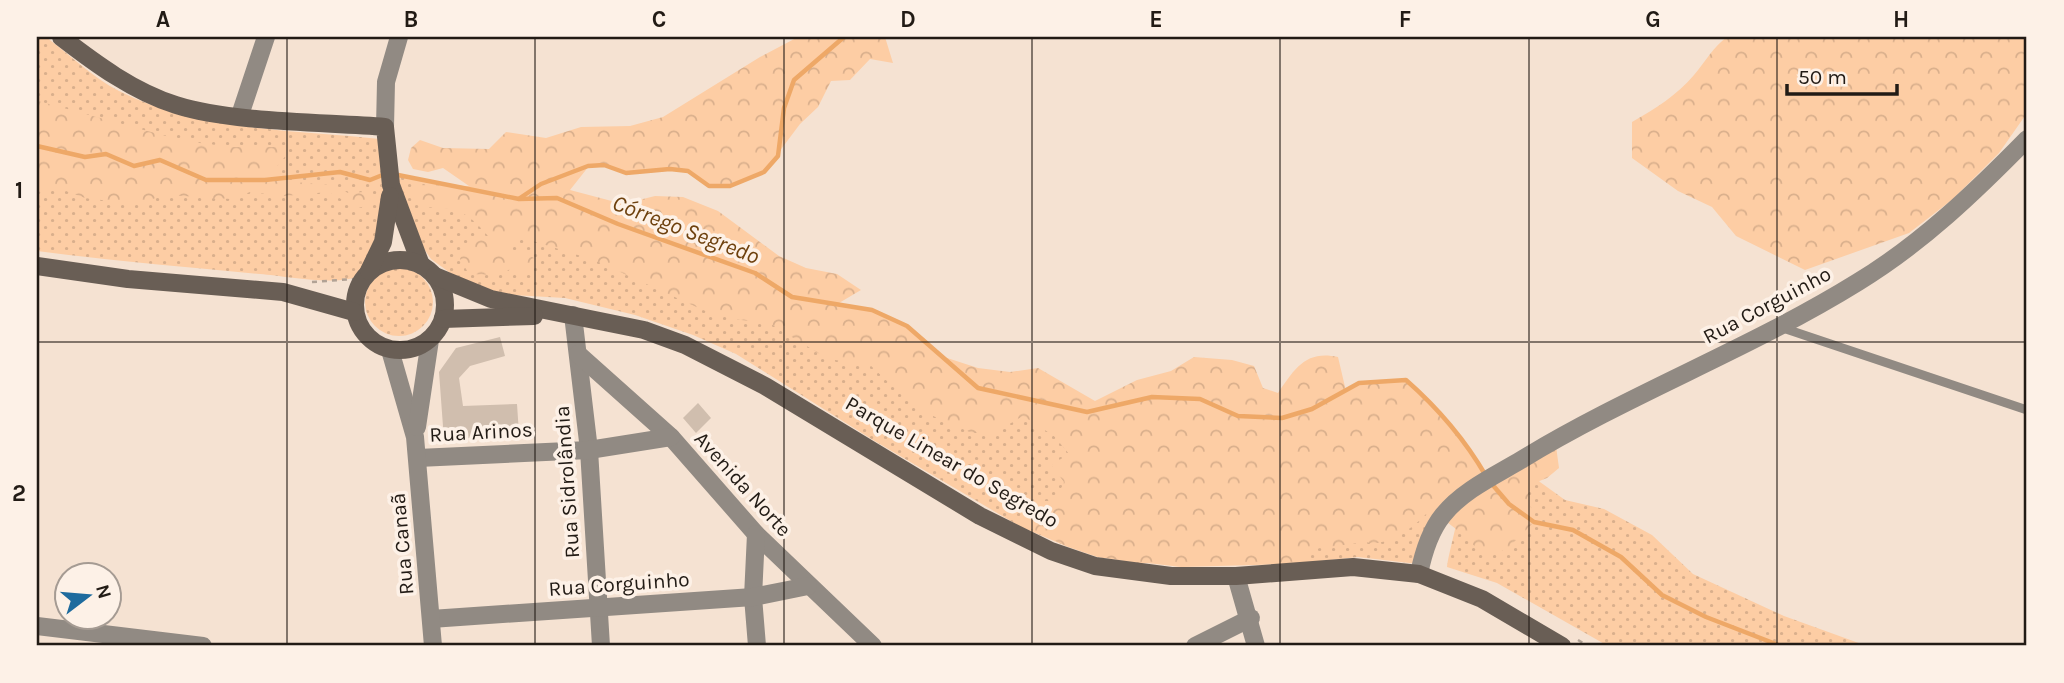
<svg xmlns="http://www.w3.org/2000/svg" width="2064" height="683" viewBox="0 0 2064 683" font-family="Karla,sans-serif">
	<defs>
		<pattern id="grass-dots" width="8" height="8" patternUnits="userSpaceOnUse" patternTransform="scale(1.75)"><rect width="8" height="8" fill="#fdcda4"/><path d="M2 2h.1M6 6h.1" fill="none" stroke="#d9af8c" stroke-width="1.8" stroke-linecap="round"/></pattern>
		<pattern id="forest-crowns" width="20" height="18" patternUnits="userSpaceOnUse" patternTransform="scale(1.75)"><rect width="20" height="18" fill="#fdcda4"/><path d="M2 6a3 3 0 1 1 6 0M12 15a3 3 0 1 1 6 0" fill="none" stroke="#d9af8c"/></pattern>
	</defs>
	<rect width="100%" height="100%" fill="#f5e2d2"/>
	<g fill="url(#grass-dots)">
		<path d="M37 37H46C70 55 92 77 119 91 198 131 294 130 380 139 386 198 392 221 361 275 339 287 286 276 260 274 185 267 111 261 37 251Z"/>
		<path d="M392 175 470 187 792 297 871 310 907 326 941 356 1086 412 1312 409 1359 383 1406 380 1433 404 1487 477 1518 458 1540 482 1565 500 1604 509 1652 535 1693 574 1784 616 1867 646H1608L1497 583 1447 567C1449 550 1462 509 1459 497L1418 564 1358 557 1292 564 1137 563 1098 557 1066 546 1021 527 873 440 736 354 693 335 635 315 565 298 496 294 471 288 431 259 420 243Z"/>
		<circle cx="399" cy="302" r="34"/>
	</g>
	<g fill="url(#forest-crowns)">
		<path d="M798 37H885L893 63 870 59 850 80 831 81 818 107 800 124 764 172 730 186H709L687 171 670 169 626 173 604 165 589 166 570 190 623 204 655 196 683 197 718 211 779 256 806 268 837 274 861 290 839 303 872 310 907 326 941 356 978 368 1010 372 1038 368 1095 401 1137 380 1171 371 1194 357 1232 360 1254 366 1263 388 1278 393C1295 368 1306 350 1338 357L1346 391 1359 383 1406 380C1440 410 1466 442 1490 480L1556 446 1559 468 1547 478 1532 484 1528 494 1534 522 1506 550 1483 555 1465 536 1430 509C1420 524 1385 549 1366 542L1313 549 1292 564 1181 567 1098 557 1066 546 1019 523 1026 501H1055L1064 482 1051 465 1069 454 1054 436 1023 416 994 433H972L917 409 870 365 828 359 769 323 732 319 703 310 594 260 520 237 512 239 508 246 514 252 519 250 534 258V266L526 273 510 269 501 275 469 274 460 259C465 242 472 239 488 236 465 209 457 208 421 207L412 198 410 189 415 185 469 186 443 168 428 172 413 169 408 160 411 148 420 140 443 148 489 149 506 132 546 138 581 127 630 126 663 117 760 57Z"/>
		<path d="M1727 37H2027V113L1999 153 1953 199 1909 233 1805 270 1736 236 1712 207 1678 191 1632 158V122C1655 109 1677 95 1694 75 1706 61 1713 47 1727 37Z"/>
		<path d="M38 101 184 141 232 147H277L288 153 266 180 334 185 348 193 364 192 371 198 366 206 358 208 328 192 284 196 250 192 232 199 167 195 134 204 85 198 58 188 37 192V146H41L37 140Z"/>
	</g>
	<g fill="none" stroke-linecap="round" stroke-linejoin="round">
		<g stroke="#eea867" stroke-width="4.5">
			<path d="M37 146 85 157 106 154 134 166 160 160 206 180H265L340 172 370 180 385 174"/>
			<path d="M393 174 519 199 557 198 618 224 755 273 792 297 872 310 907 326 978 388 1087 412 1152 397 1200 399 1238 416 1282 418 1312 409 1359 383 1406 380C1439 409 1464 438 1486 476"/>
			<path d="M520 198 541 184 588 166 604 165 626 173 670 169 688 171 709 186H730L764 172 778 156 784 108 794 80 844 37"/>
			<path d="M1491 483 1509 504 1534 522 1573 530 1621 557 1662 595 1706 617 1781 646"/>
		</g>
	</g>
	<g fill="#d0beae">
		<path d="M500 337 505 356 470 366 459 378 463 406 517 404 519 434 444 440 439 372 456 348Z"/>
		<path d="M698 403 711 418 696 433 683 418Z"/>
	</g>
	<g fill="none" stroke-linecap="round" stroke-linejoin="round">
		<g stroke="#b1a295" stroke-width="2.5" stroke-dasharray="5 5" stroke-linecap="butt">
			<path d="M312 282 354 279"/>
			<path d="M1578 640 1588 646"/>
		</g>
		<path stroke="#918a83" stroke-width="9" d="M1780 327 2027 410"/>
		<g stroke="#918a83" stroke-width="18">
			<path d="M240 115 266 37"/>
			<path d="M573 315 589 450 601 646"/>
			<path d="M578 354 671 437 756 534 873 646"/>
			<path d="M418 458 589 450 671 437"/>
			<path d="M756 534 753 597 757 646"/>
			<path d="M1236 576 1256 646"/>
			<path d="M431 619 753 597 808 586"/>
			<path d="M37 626 203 646"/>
			<path d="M1195 646 1251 618"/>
		</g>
		<g stroke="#918a83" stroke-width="18">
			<path d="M385 127 386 82 399 37"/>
			<path d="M390 350 415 437 433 646"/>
			<path d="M417 427 430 340"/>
			<path d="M1419 574C1423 554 1430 531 1443 515 1462 491 1494 476 1521 460 1629 394 1750 349 1858 282 1922 243 1975 192 2027 139"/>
		</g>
		<g stroke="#695e55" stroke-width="18">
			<path d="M61 37C96 64 134 92 176 105 233 123 324 122 385 127L391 185 421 265"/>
			<circle cx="400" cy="305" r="45"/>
			<path d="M37 266 128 279 283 292 354 312"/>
			<path d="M369 271 383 242 390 196"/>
			<path d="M435 276 491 299 644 330 685 345 765 386 980 516 1051 551 1095 566 1171 576H1236L1353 567 1419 574 1482 599 1562 646"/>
			<path d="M443 319 534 316"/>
		</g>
	</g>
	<path fill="none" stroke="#221b15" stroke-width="2" stroke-opacity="0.55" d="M287 37V646M535 37V646M784 37V646M1032 37V646M1280 37V646M1529 37V646M1777 37V646M37 342H2027"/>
	<g text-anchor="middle" stroke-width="7" stroke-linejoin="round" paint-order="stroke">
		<g font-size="21" fill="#221b15" stroke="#fdf1e7">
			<text transform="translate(1767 305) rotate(-28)" y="7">Rua Corguinho</text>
			<text transform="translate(481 432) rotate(-3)" y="7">Rua Arinos</text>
			<text transform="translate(952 462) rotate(30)" y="7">Parque Linear do Segredo</text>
			<text transform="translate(567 482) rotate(-94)" y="7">Rua Sidrolândia</text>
			<text transform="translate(743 484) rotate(48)" y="7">Avenida Norte</text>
			<text transform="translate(402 544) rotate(-95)" y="7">Rua Canaã</text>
			<text transform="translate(619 584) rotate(-4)" y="7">Rua Corguinho</text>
		</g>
		<g font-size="23" font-style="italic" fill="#6e410e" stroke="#fdf1e7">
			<text transform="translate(686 229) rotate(21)" y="8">Córrego Segredo</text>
		</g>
	</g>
	<rect width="2064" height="683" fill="none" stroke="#fdf1e7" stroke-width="77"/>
	<g transform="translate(88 596) rotate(74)"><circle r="33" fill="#fdf1e7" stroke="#a59b93" stroke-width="2"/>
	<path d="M0-5L12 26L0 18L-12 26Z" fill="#1e6b9e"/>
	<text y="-10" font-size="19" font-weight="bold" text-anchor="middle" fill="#221b15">N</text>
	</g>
	<path d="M1787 84v10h110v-10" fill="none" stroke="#221b15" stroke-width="3.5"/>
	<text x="1798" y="84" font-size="21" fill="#221b15" stroke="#fdf1e7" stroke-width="5" paint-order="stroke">50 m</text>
	<rect x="38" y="38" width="1987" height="606" fill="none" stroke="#221b15" stroke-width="2.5"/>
	<g font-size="23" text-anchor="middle" font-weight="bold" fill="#221b15">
		<text x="163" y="27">A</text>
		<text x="411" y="27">B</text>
		<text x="659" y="27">C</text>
		<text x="908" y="27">D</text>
		<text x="1156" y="27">E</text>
		<text x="1405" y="27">F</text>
		<text x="1653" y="27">G</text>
		<text x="1901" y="27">H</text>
		<text x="19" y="198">1</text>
		<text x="19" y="501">2</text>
	</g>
</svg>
